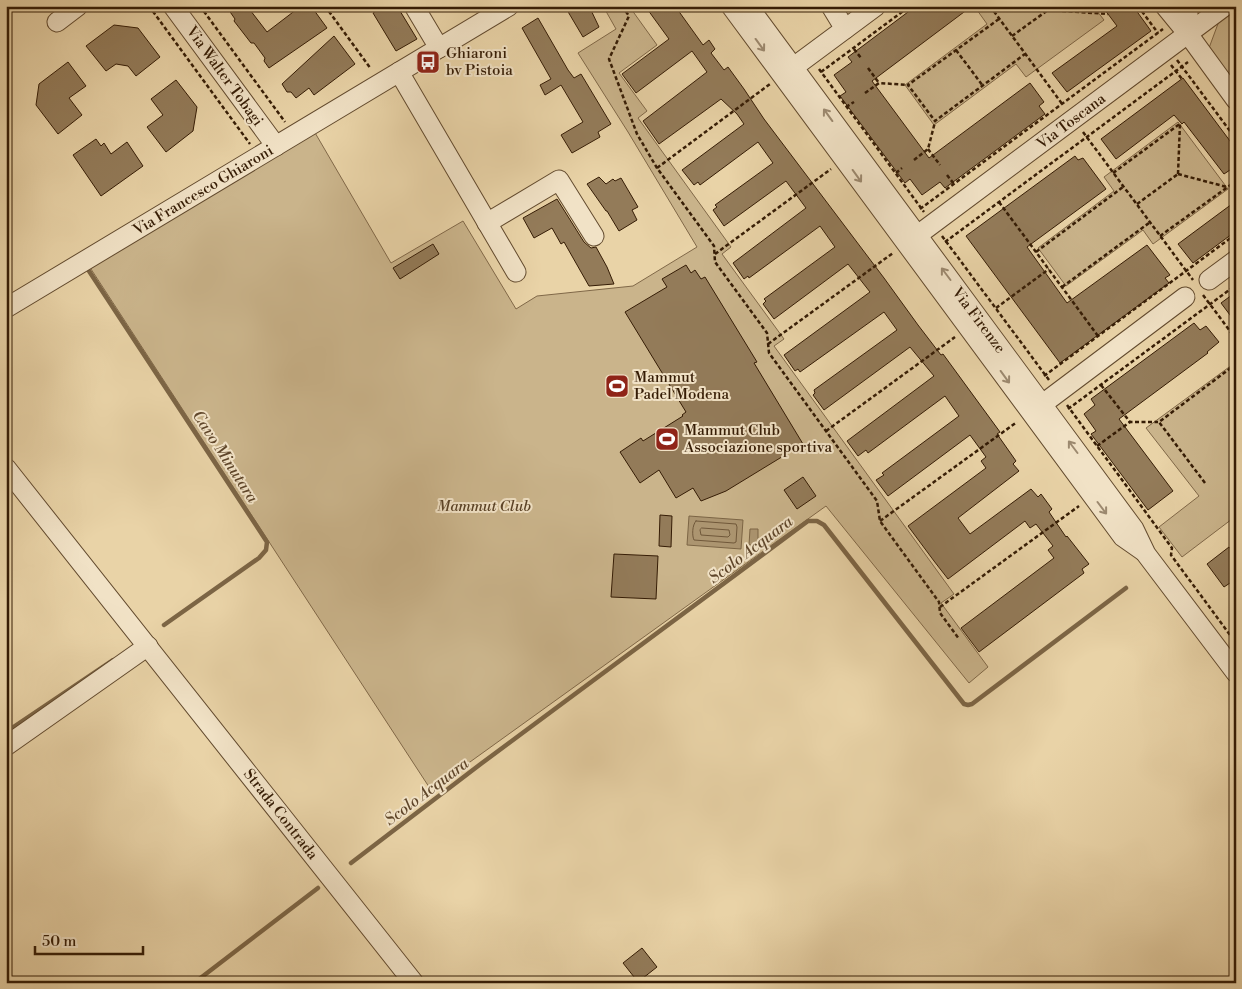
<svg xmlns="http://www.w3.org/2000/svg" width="1242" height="989" viewBox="0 0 1242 989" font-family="'Libre Bodoni',serif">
	<rect width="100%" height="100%" fill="#e9d3a7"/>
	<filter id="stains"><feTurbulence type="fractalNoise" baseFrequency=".004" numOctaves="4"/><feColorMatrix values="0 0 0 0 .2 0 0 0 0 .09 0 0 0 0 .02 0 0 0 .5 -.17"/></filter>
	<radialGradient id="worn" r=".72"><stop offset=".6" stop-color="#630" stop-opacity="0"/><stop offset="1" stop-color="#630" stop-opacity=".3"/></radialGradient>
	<g fill="#cab48b" stroke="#806848">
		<path d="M603 6H629L657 45 619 73 647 111 638 118 731 247 722 254 784 339 774 346 954 594 941 603 988 667 969 683 826 506 431 790 89 266 314 131 391 263 463 221 516 309 537 296 633 286 697 247 628 132 578 53 616 29Z"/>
		<path d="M982 6H1093L1104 20 1026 77 1016 64 934 125 905 85 987 24 977 10Z"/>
		<path d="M1236 10V84L1209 48 1219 21Z"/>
		<path d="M1178 122 1228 189 1153 244 1143 230 1066 286 1038 248 1114 191 1104 177Z"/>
		<path d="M1236 362V516L1182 557 1159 527 1199 496 1146 428Z"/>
	</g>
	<g fill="#ac9570" stroke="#7c6545">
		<path d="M689 516 743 520 741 549 687 545Z"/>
		<path d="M750 529H758V545H749Z"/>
	</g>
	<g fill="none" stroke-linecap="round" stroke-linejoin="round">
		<g stroke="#70583a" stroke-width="1">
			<path d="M696 521 736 524 737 527 736 542 734 543 694 540C692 536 692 525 696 521Z"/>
			<path d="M702 528 729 530 730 535 728 537 701 535 700 530Z"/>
		</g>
		<g stroke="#7c6545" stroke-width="4.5">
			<path d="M89 271 267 542 266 550 259 558 164 625"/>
			<path d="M6 732 113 660"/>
			<path d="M351 863 482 763 808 521H817L824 525 964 704 968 705 972 704 1126 588"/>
			<path d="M194 983 318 888"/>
		</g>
	</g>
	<g fill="#937b59" stroke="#351c05">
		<path d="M226 6H247L267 32 301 6H311L327 28 269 68 264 61 265 58 254 43H251L234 21 235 19Z"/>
		<path d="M384 6H397L417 39 396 51 373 13Z"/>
		<path d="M573 6H589L599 27 583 37 567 10Z"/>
		<path d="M645 6H675L703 45 709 40 715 49 711 53 724 70 728 67 744 89 764 119 884 278 918 325 941 355 943 354 1000 432 997 434 1016 461 1013 464 1019 471 958 518 970 534 1031 489 1038 497 1041 494 1052 509 1049 512 1066 537 1067 536 1089 564 1082 569 1084 573 979 652 961 628 1054 558 1048 550 1053 546 1036 524 1030 528 1025 521 948 579 934 561 908 526 986 468 981 461 986 457 970 435 888 496 876 480 884 475 882 473 959 416 945 396 868 453 866 450 858 456 847 441 934 376 910 347 824 410 813 395 815 393 814 390 897 330 884 312 800 372 798 369 795 371 784 355 870 292 848 264 774 319 763 304 766 301 764 299 835 247 820 226 749 278 748 276 744 279 733 263 806 208 786 181 724 226 713 210 717 207 715 205 773 163 758 142 700 185 698 182 694 185 682 170 744 124 737 114 721 99 659 144 643 121 707 72 692 51 636 93 622 74 669 39Z"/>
		<path d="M916 6H972L872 81 929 158 1030 83 1044 102 1039 106 1045 114 945 188 940 182 922 195 910 179 905 183 858 120 840 96 846 92 834 75 852 62 848 57Z"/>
		<path d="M1102 6H1133L1151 31 1067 92 1052 73 1117 26Z"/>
		<path d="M538 18 568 70 574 78 581 74 611 124 598 132 600 137 572 153 561 135 583 122 561 85 545 95 540 85 551 79 522 28Z"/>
		<path d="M114 25 138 28 160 57 136 76 128 66 116 64 106 71 86 46Z"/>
		<path d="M334 36 355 64 314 95 309 88 296 98 291 92H287L282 84Z"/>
		<path d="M68 62 86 86 69 98 82 115 58 134 36 105 39 84Z"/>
		<path d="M1183 78 1236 149V166L1224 174 1184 122 1182 124 1174 115 1116 159 1101 139Z"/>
		<path d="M176 80 197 107 193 131 166 152 147 127 163 115 151 99Z"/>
		<path d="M96 139 101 146 104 143 111 154 127 142 143 166 101 196 73 155Z"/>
		<path d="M1075 156 1078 160 1083 158 1106 189 1027 247 1067 303 1147 245 1170 275 1165 278 1169 283 1060 363 966 236Z"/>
		<path d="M599 177 606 184 613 179 615 181 621 178 638 207 632 210 637 220 619 231 607 211H606L587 184Z"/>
		<path d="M557 199 584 242 591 248 596 247 607 267 614 284 589 286 564 242 561 244 552 228 534 238 523 218Z"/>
		<path d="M1236 201V231L1193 263 1178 244Z"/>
		<path d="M433 244 439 254 400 279 393 268Z"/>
		<path d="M686 265 691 273 695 270 701 279 705 277 757 362 754 363 803 444 726 491 701 501 693 488 676 498 659 470 640 483 620 452 641 438 643 441 683 416 682 415 686 412 625 312 667 287 662 279Z"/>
		<path d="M1236 292V323L1221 303Z"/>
		<path d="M1194 323 1200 330 1206 326 1219 342 1207 352 1208 353 1119 419 1173 491 1148 510 1091 434 1096 431 1084 414 1095 405 1091 399Z"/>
		<path d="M803 477 816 496 797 509 784 490Z"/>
		<path d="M660 515 672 516 671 547 659 546Z"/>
		<path d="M1229 547 1236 556V579L1224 587 1207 564Z"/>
		<path d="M614 554 658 556 656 599 611 597Z"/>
		<path d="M642 948 657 967 638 982 623 963Z"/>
	</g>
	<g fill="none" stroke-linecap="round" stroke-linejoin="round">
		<g stroke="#624a2e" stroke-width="21">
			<g id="minor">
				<path d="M173 6 276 146"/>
				<path d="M414 6 439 48"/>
				<path d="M731 6 1123 537 1143 551"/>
				<path d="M748 6 1134 529 1146 554 1236 673"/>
				<path d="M831 6 845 29"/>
				<path d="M1165 6 1188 34 1236 100"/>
				<path d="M1187 6 1188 9V34"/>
				<path d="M57 22 78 6"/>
				<path d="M399 72 516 272"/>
				<path d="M783 75 876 6"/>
				<path d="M487 223 559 180 594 236"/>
				<path d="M907 243 1225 6"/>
				<path d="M1209 280 1236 260"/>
				<path d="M6 308 509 6"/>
				<path d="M1032 412 1185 297"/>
				<path d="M6 468 414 983"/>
				<path d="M6 746 148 646"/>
			</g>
		</g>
		<g stroke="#351c05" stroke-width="2.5" stroke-dasharray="4 2.5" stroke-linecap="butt">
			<path d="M149 6 250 144"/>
			<path d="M200 6 285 122"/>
			<path d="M325 6 371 69"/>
			<path d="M622 6 629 16 609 59 637 134 657 168 714 246 715 262 767 333 769 353 877 501 880 521 939 602 940 613 959 639"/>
			<path d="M990 6 1063 105"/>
			<path d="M1138 6 1158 33"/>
			<path d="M999 19 908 85 935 121 1025 54"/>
			<path d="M1012 36 1048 10 1108 14"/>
			<path d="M854 49 861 58"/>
			<path d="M956 50 983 86"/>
			<path d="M1177 60 1236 139"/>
			<path d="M1171 65 1182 79"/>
			<path d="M868 68 879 83"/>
			<path d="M819 69 924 212"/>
			<path d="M821 72 910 6"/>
			<path d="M865 93 879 83 908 85"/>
			<path d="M846 107 854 102"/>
			<path d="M1083 132 1193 280"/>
			<path d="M928 149 940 165"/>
			<path d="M914 160 928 149 935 122"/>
			<path d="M657 168 770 84"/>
			<path d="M896 173 902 168"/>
			<path d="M1113 173 1181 123"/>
			<path d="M1178 174 1180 124"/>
			<path d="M1178 174 1227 187"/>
			<path d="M947 175 954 184"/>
			<path d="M999 202 1098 336"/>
			<path d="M1137 204 1178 174"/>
			<path d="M920 209 1163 29"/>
			<path d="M942 236 1049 380"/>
			<path d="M1160 236 1236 181"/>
			<path d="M945 242 1188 62"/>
			<path d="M1036 252 1123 187"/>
			<path d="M715 254 831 169"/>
			<path d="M1062 287 1149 223"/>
			<path d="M1203 295 1236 339"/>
			<path d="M996 308 1049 269"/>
			<path d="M768 344 893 253"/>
			<path d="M1044 376 1236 234"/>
			<path d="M1101 385 1130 422H1158"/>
			<path d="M1067 405 1172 548 1171 555 1236 643"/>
			<path d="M1068 409 1236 285"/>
			<path d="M826 431 955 337"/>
			<path d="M1097 446 1130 422"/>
			<path d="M1205 483 1159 422 1236 364"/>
			<path d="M880 521 1017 422"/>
			<path d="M940 607 1079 506"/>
		</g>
		<use href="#minor" stroke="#f1e2c6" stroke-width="19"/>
	</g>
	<defs><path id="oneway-shaft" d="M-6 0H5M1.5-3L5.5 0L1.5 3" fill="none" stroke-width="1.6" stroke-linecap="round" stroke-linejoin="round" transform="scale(1.25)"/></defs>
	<g stroke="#9c896f">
		<use href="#oneway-shaft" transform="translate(760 45) rotate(54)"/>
		<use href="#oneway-shaft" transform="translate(828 115) rotate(-126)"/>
		<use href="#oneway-shaft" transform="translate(857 176) rotate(54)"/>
		<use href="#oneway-shaft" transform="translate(946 274) rotate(-127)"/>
		<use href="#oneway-shaft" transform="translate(1005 377) rotate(54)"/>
		<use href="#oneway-shaft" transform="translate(1073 447) rotate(-127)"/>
		<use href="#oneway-shaft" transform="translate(1102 508) rotate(53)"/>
	</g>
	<defs>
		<g id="bus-square" transform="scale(1.25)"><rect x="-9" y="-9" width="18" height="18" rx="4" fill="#8f2418" stroke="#f1e2c6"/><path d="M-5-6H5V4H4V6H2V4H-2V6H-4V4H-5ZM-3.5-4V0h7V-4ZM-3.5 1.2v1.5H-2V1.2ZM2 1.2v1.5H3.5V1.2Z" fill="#fff"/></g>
		<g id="stadium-square" transform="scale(1.25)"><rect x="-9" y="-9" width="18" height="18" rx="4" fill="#8f2418" stroke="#f1e2c6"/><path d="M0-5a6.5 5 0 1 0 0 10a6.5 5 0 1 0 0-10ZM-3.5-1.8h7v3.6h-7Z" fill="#fff"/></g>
	</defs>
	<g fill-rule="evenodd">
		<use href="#bus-square" x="428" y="62"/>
		<use href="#stadium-square" x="617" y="386"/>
		<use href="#stadium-square" x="667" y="439"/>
	</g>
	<g text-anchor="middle" stroke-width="4" stroke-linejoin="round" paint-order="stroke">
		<g font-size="15" fill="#351c05" stroke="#f1e2c6" text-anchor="start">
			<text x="446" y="58">Ghiaroni<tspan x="446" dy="17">bv Pistoia</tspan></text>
			<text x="634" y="382">Mammut<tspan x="634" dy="17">Padel Modena</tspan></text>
			<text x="684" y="435">Mammut Club<tspan x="684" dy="17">Associazione sportiva</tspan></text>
		</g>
		<g font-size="15" fill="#351c05" stroke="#f1e2c6">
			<text transform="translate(225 76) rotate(54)" y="5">Via Walter Tobagi</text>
			<text transform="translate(1071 121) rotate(-37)" y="5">Via Toscana</text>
			<text transform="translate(203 190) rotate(-31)" y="5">Via Francesco Ghiaroni</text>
			<text transform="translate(979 320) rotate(53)" y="5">Via Firenze</text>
			<text transform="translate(281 814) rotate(52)" y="5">Strada Contrada</text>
		</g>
		<g font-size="15" font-style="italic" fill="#5a4226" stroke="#f1e2c6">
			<text x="484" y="511">Mammut Club</text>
		</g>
		<g font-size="16" font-style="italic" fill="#5f462a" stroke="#f1e2c6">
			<text transform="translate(226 456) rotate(57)" y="6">Cavo Minutara</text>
			<text transform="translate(750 549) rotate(-37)" y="6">Scolo Acquara</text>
			<text transform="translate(426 791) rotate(-37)" y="6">Scolo Acquara</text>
		</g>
	</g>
	<rect width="1242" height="989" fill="none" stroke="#e9d3a7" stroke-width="25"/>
	<rect x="8" y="8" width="1227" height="974" fill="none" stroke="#351c05" stroke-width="2.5"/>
	<rect x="12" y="12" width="1217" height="964" fill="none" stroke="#351c05"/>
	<path d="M35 946v8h108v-8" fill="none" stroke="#351c05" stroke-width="2.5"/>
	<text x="42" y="946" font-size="15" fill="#351c05" stroke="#f1e2c6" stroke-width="4" paint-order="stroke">50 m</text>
	<rect width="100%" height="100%" filter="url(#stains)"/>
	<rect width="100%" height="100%" fill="url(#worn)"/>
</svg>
